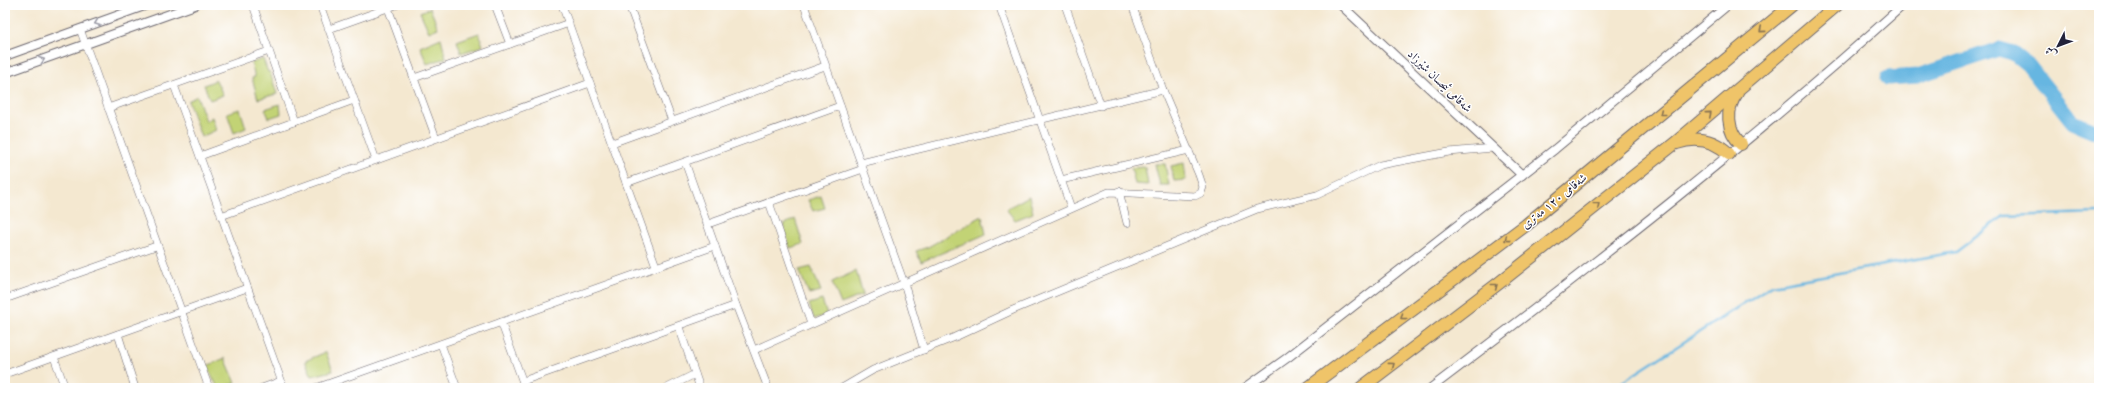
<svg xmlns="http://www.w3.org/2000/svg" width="2104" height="393" viewBox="0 0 2104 393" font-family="'IM FELL English',Amiri,serif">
	<rect width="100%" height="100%" fill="#fff"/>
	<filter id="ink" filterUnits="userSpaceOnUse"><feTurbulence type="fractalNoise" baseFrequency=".025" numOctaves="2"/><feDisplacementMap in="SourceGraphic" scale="8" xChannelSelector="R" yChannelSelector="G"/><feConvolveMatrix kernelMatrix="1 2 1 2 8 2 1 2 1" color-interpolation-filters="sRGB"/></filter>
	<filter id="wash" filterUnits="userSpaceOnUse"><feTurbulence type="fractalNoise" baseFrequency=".012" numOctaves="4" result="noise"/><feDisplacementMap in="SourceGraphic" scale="16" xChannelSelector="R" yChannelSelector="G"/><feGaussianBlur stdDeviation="0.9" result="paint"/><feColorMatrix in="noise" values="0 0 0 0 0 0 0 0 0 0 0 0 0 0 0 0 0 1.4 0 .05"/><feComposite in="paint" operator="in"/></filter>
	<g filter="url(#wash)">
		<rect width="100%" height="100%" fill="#f4e8d0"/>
		<g fill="#c2d375" stroke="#727a58">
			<path d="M430 8 438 28 429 32 420 12Z"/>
			<path d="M479 33 483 46 461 53 457 41Z"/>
			<path d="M441 38 446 58 427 64 420 47Z"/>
			<path d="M263 59 268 72H270L277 94 258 99 252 78 255 77 251 63Z"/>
			<path d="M216 80 223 95 210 100 204 85Z"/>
			<path d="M197 96 206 121 212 117 216 130 201 137 188 101Z"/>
			<path d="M280 104 281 114 269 118 265 109Z"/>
			<path d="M240 109 246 128 234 133 227 113Z"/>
			<path d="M1184 163 1186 180 1174 181 1171 166Z"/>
			<path d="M1155 164H1165L1169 185H1160Z"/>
			<path d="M1145 167 1148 185 1135 184 1131 168Z"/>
			<path d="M821 196 825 208 813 211 808 200Z"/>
			<path d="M1029 196 1033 213 1015 220 1006 209Z"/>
			<path d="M982 216 986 234 921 262 916 251 928 247Z"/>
			<path d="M795 219 803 244 790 248 783 225Z"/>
			<path d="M811 267 821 291 809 294 799 270Z"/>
			<path d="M856 271 863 295 841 304 832 282Z"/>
			<path d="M822 300 827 315 814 319 809 304Z"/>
			<path d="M326 352 333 371 312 376 305 361Z"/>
			<path d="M225 358 236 383 218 388 207 366Z"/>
		</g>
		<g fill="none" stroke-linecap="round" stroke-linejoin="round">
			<path stroke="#66b6e1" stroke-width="2.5" d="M1613 388 1772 285 1956 252 2004 216 2099 213"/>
			<path stroke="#66b6e1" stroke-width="15" d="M1888 78 1917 76 1999 49 2013 53 2028 65 2073 122 2099 133"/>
		</g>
	</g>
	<g filter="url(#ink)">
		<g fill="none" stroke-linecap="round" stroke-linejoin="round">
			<g stroke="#6c676f" stroke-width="8">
				<g id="minor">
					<path d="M253 5 294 122"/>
					<path d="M320 5 376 160"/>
					<path d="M495 5 510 44"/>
					<path d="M562 5 656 266"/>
					<path d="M629 5 672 121"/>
					<path d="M804 5 904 283 924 350"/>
					<path d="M999 5 1071 208"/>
					<path d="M1065 5 1101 106"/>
					<path d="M388 8 436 138"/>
					<path d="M80 29 209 388"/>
					<path d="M329 29 396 5"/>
					<path d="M414 78 569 23"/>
					<path d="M174 85 284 388"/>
					<path d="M108 108 269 51"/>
					<path d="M612 143 825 66"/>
					<path d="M200 156 354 100"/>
					<path d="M685 162 736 305 768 388"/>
					<path d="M861 163 1163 90"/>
					<path d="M1061 180 1189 150"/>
					<path d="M626 183 840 106"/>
					<path d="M1119 191 1127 223"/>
					<path d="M769 202 811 324"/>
					<path d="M221 216 590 83"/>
					<path d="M708 224 863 169"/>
					<path d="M5 299 156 246"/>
					<path d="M501 322 525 388"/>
					<path d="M679 327 700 388"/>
					<path d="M118 334 135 388"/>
					<path d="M441 344 457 388"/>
					<path d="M754 350 1109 192 1195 196 1201 193 1203 187 1199 175 1163 90 1132 5"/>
					<path d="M54 357 65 388"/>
					<path d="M5 374 247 288"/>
					<path d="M523 381 736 305"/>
					<path d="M262 388 281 381"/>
					<path d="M316 388 715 246"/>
					<path d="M667 388 695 374"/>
					<path d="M842 388 873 370 955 337 1013 310 1257 209 1317 195 1380 165 1449 152 1493 148"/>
				</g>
			</g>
			<g stroke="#6c676f" stroke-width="10">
				<g id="tertiary">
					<path d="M1341 5 1522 175"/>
					<path d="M5 56 147 5"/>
					<path d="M5 73 195 5"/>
					<path d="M1245 388 1287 358 1555 149 1728 5"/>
					<path d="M1431 388C1592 266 1753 141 1903 5"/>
				</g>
			</g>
			<g stroke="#6c676f" stroke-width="14">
				<g id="motorway">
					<path d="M1737 93C1725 109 1727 131 1741 144"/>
					<path d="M1677 143C1697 136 1714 140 1729 154"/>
					<path d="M1308 388 1526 225 1792 5"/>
					<path d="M1361 388 1499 283 1674 144 1837 5"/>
				</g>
			</g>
			<use href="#minor" stroke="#fff" stroke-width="7"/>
			<use href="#tertiary" stroke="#fff" stroke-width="8"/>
			<use href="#motorway" stroke="#efc469" stroke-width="12"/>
		</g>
		<defs><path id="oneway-chevron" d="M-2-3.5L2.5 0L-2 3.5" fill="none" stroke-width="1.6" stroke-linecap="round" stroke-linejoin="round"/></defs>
		<g stroke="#9c9ca7">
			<use href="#oneway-chevron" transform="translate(97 23) rotate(160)"/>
			<use href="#oneway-chevron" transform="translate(42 60) rotate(-20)"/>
		</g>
		<g stroke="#887352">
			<use href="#oneway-chevron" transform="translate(1762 30) rotate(140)"/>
			<use href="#oneway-chevron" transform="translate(1662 113) rotate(141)"/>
			<use href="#oneway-chevron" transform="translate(1709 114) rotate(-40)"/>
			<use href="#oneway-chevron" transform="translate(1597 205) rotate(-39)"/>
			<use href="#oneway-chevron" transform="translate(1507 239) rotate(143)"/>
			<use href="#oneway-chevron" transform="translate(1495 286) rotate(-38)"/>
			<use href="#oneway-chevron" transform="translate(1403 317) rotate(143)"/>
			<use href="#oneway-chevron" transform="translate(1392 365) rotate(-37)"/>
		</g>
	</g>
	<g text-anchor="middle" stroke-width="3" stroke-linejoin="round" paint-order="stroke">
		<g font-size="12" fill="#22223b" stroke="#fff">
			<text transform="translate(1440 81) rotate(44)" y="4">شەقامی ئیحسان شێرزاد</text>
			<text transform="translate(1554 201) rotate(-39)" y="4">شەقامی ١٢٠ مەتری</text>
		</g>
	</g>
	<rect width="2104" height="393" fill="none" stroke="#fff" stroke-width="20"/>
	<g transform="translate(2058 46) rotate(228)" stroke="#ffffff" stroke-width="3" paint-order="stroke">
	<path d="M0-3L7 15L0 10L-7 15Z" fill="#22223b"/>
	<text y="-6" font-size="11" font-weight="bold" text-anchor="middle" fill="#22223b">ش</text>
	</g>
</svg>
